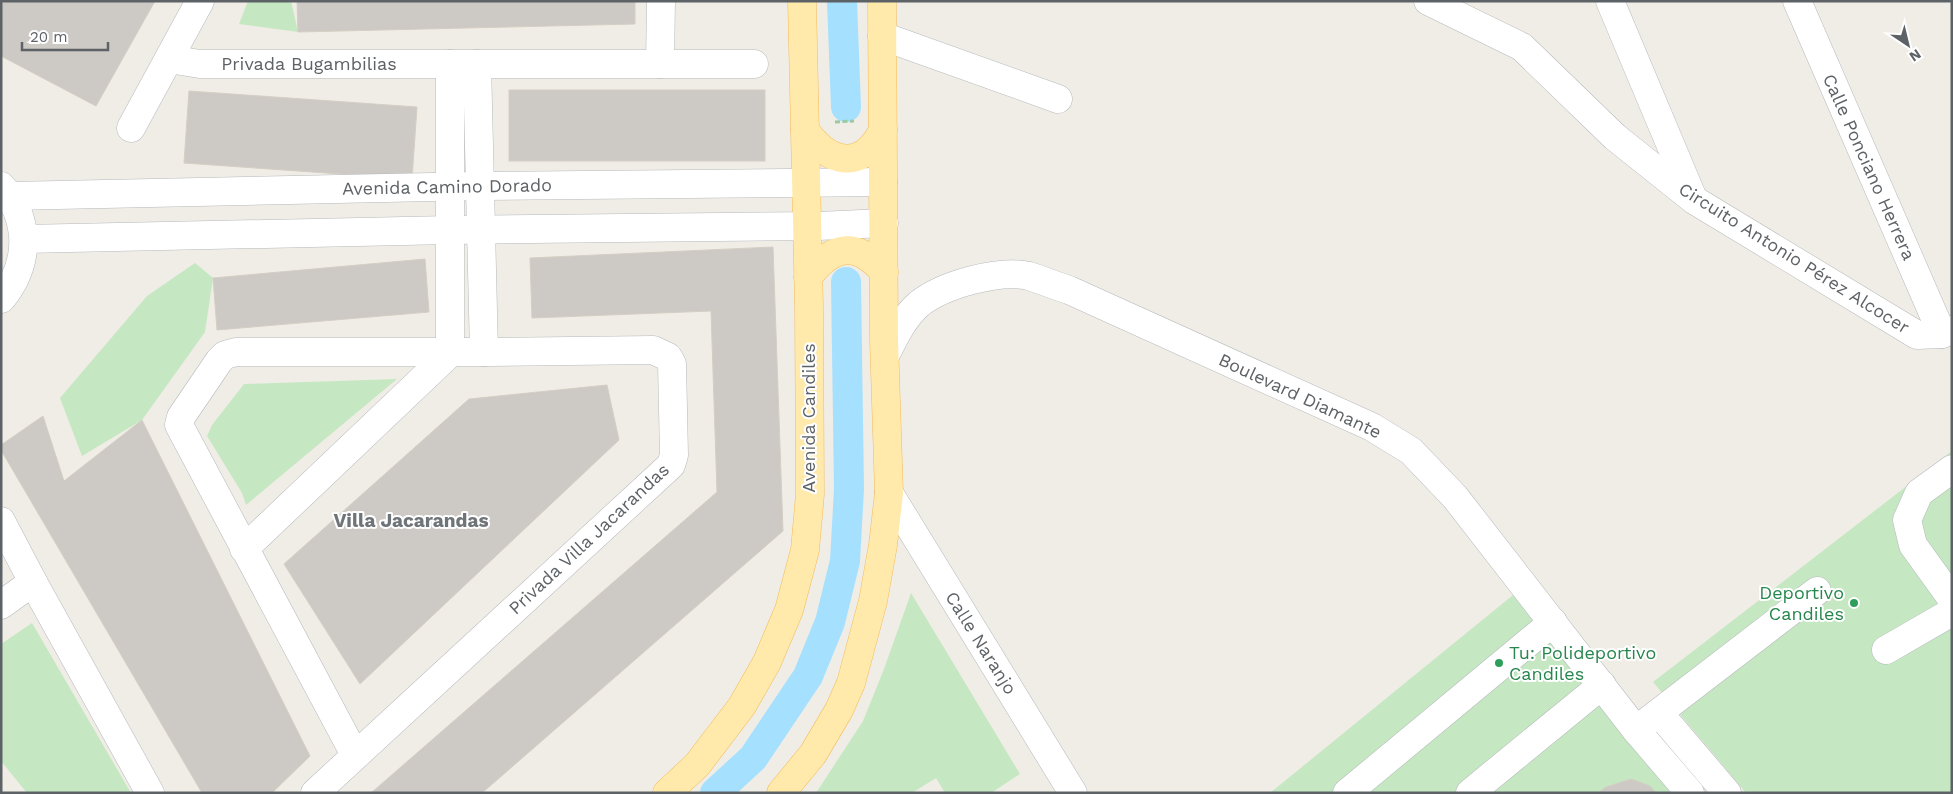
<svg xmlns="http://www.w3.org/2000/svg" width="1953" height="794" viewBox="0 0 1953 794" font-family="'Work Sans',sans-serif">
	<rect width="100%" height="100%" fill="#f0ede6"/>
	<g fill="#c5e8c2">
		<path d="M248 1H291L298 32 239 24Z"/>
		<path d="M195 263 213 278 205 332 142 420 82 456 60 398 147 296Z"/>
		<path d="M397 379 246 505 242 493 207 436 212 425 244 384Z"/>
		<path d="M1952 451V793H1746L1653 682Z"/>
		<path d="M911 593 1020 774 991 793H945L936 778 912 793H816L863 721 884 669Z"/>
		<path d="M1513 595 1675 793H1270Z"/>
		<path d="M32 623 131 793H27L1 761V644Z"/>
	</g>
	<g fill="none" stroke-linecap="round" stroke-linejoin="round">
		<g stroke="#a6e0ff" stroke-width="30">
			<path d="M842 1 846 107"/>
			<path d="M715 793 753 758 808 676 830 622 845 561 849 489 846 282"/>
		</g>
	</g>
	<g fill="#cdc9c5" stroke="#d5cec4">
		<path d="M1 1H155L96 106 1 56Z"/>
		<path d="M297 1H635V24L298 32Z"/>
		<rect x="509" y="90" width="256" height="71"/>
		<path d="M189 91 417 107 412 179 184 163Z"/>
		<path d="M773 247 783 531 482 793H371L717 492 711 311 532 318 530 258Z"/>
		<path d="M425 259 429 312 217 330 213 278Z"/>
		<path d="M607 385 619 440 360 684 284 564 469 399Z"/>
		<path d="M43 416 64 481 142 420 310 756 272 793H202L1 450V445Z"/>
		<path d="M1631 779 1650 786 1656 793H1598L1606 787Z"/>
	</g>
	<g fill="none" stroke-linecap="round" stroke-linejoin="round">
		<g stroke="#b6b9bc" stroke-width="29">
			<g id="minor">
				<path d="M1428 1 1522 47 1615 137 1694 200 1917 335 1942 334 1952 330"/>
				<path d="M1610 1 1692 196"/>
				<path d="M1797 1 1942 334"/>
				<path d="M882 36 1058 99"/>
				<path d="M169 59 200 64H754"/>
				<path d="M477 64 484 352"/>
				<path d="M660 64 661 1"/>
				<path d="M131 128 200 1"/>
				<path d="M1 186C25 212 30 248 14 280 10 287 7 293 1 299"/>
				<path d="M11 196 480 186 883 182"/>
				<path d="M24 239 450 230 818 226 884 223"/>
				<path d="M885 356C894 338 903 318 919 304 943 285 998 269 1029 276 1042 280 1056 286 1069 290L1372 427 1411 451 1455 497 1636 730 1690 793"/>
				<path d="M1952 469 1919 493 1907 520 1913 545 1952 599"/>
				<path d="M889 493 1073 793"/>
				<path d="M1 521 33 582 150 793"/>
				<path d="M244 549 450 353V64"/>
				<path d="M1 605 33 582"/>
				<path d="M1886 650 1952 612"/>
				<path d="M1659 713 1727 793"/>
				<path d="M1636 730 1817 591"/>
				<path d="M315 793 671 465 674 455 672 364 668 357 653 350 484 352H236L225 355 219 361 181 417 179 425 355 755"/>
				<path d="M1347 793 1553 622"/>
				<path d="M1470 793 1602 685"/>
			</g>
		</g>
		<g stroke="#f4bb5a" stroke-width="29">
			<g id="major">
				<path d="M805 130C829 164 862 172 883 130"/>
				<path d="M808 277C832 245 856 240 884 272"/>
				<path d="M667 793 697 765 742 706 767 662 789 610 805 550 810 494 809 307 802 1"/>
				<path d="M781 793 813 754 839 710 851 683 873 601 883 545 889 493 884 341 882 1"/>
			</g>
		</g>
		<path stroke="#9bc9a4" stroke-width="3" stroke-dasharray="5 2.5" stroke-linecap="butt" d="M835 122 854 121"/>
		<use href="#minor" stroke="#fff" stroke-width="28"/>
		<use href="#major" stroke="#ffeaab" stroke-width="28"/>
	</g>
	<g fill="#2e9e5b" stroke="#fff" stroke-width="2">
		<circle cx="1854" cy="603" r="5"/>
		<circle cx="1499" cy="663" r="5"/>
	</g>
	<g text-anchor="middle" stroke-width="4" stroke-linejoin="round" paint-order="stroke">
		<g font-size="18" fill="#5d6266" stroke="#fff">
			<text x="309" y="70">Privada Bugambilias</text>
			<text transform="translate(1869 167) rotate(66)" y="6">Calle Ponciano Herrera</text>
			<text transform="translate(447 187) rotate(-1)" y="6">Avenida Camino Dorado</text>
			<text transform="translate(1794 258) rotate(32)" y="6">Circuito Antonio Pérez Alcocer</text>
			<text transform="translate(1300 396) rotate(25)" y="6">Boulevard Diamante</text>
			<text transform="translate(809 418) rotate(-90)" y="6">Avenida Candiles</text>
			<text transform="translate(589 539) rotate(-43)" y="6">Privada Villa Jacarandas</text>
			<text transform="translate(981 643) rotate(58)" y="6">Calle Naranjo</text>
		</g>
		<g font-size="18" fill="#27864d" stroke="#fff" text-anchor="end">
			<text x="1844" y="599">Deportivo<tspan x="1844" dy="21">Candiles</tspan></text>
			<text x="1509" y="659" text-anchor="start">Tu: Polideportivo<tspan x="1509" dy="21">Candiles</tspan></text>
		</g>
		<g font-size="19" font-weight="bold" fill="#6e7478" stroke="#fff">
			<text x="411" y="527">Villa Jacarandas</text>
		</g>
	</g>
	<rect width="1953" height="794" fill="none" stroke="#5d6266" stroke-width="5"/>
	<g transform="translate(1908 45) rotate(145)" stroke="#ffffff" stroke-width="4" paint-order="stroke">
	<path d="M0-4L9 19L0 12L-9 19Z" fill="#5d6266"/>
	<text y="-8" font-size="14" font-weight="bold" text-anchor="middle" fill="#5d6266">N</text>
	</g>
	<path d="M22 42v8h86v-8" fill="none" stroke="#5d6266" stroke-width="2.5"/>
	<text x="30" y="42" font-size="15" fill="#5d6266" stroke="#ffffff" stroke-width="4" paint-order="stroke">20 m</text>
</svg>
